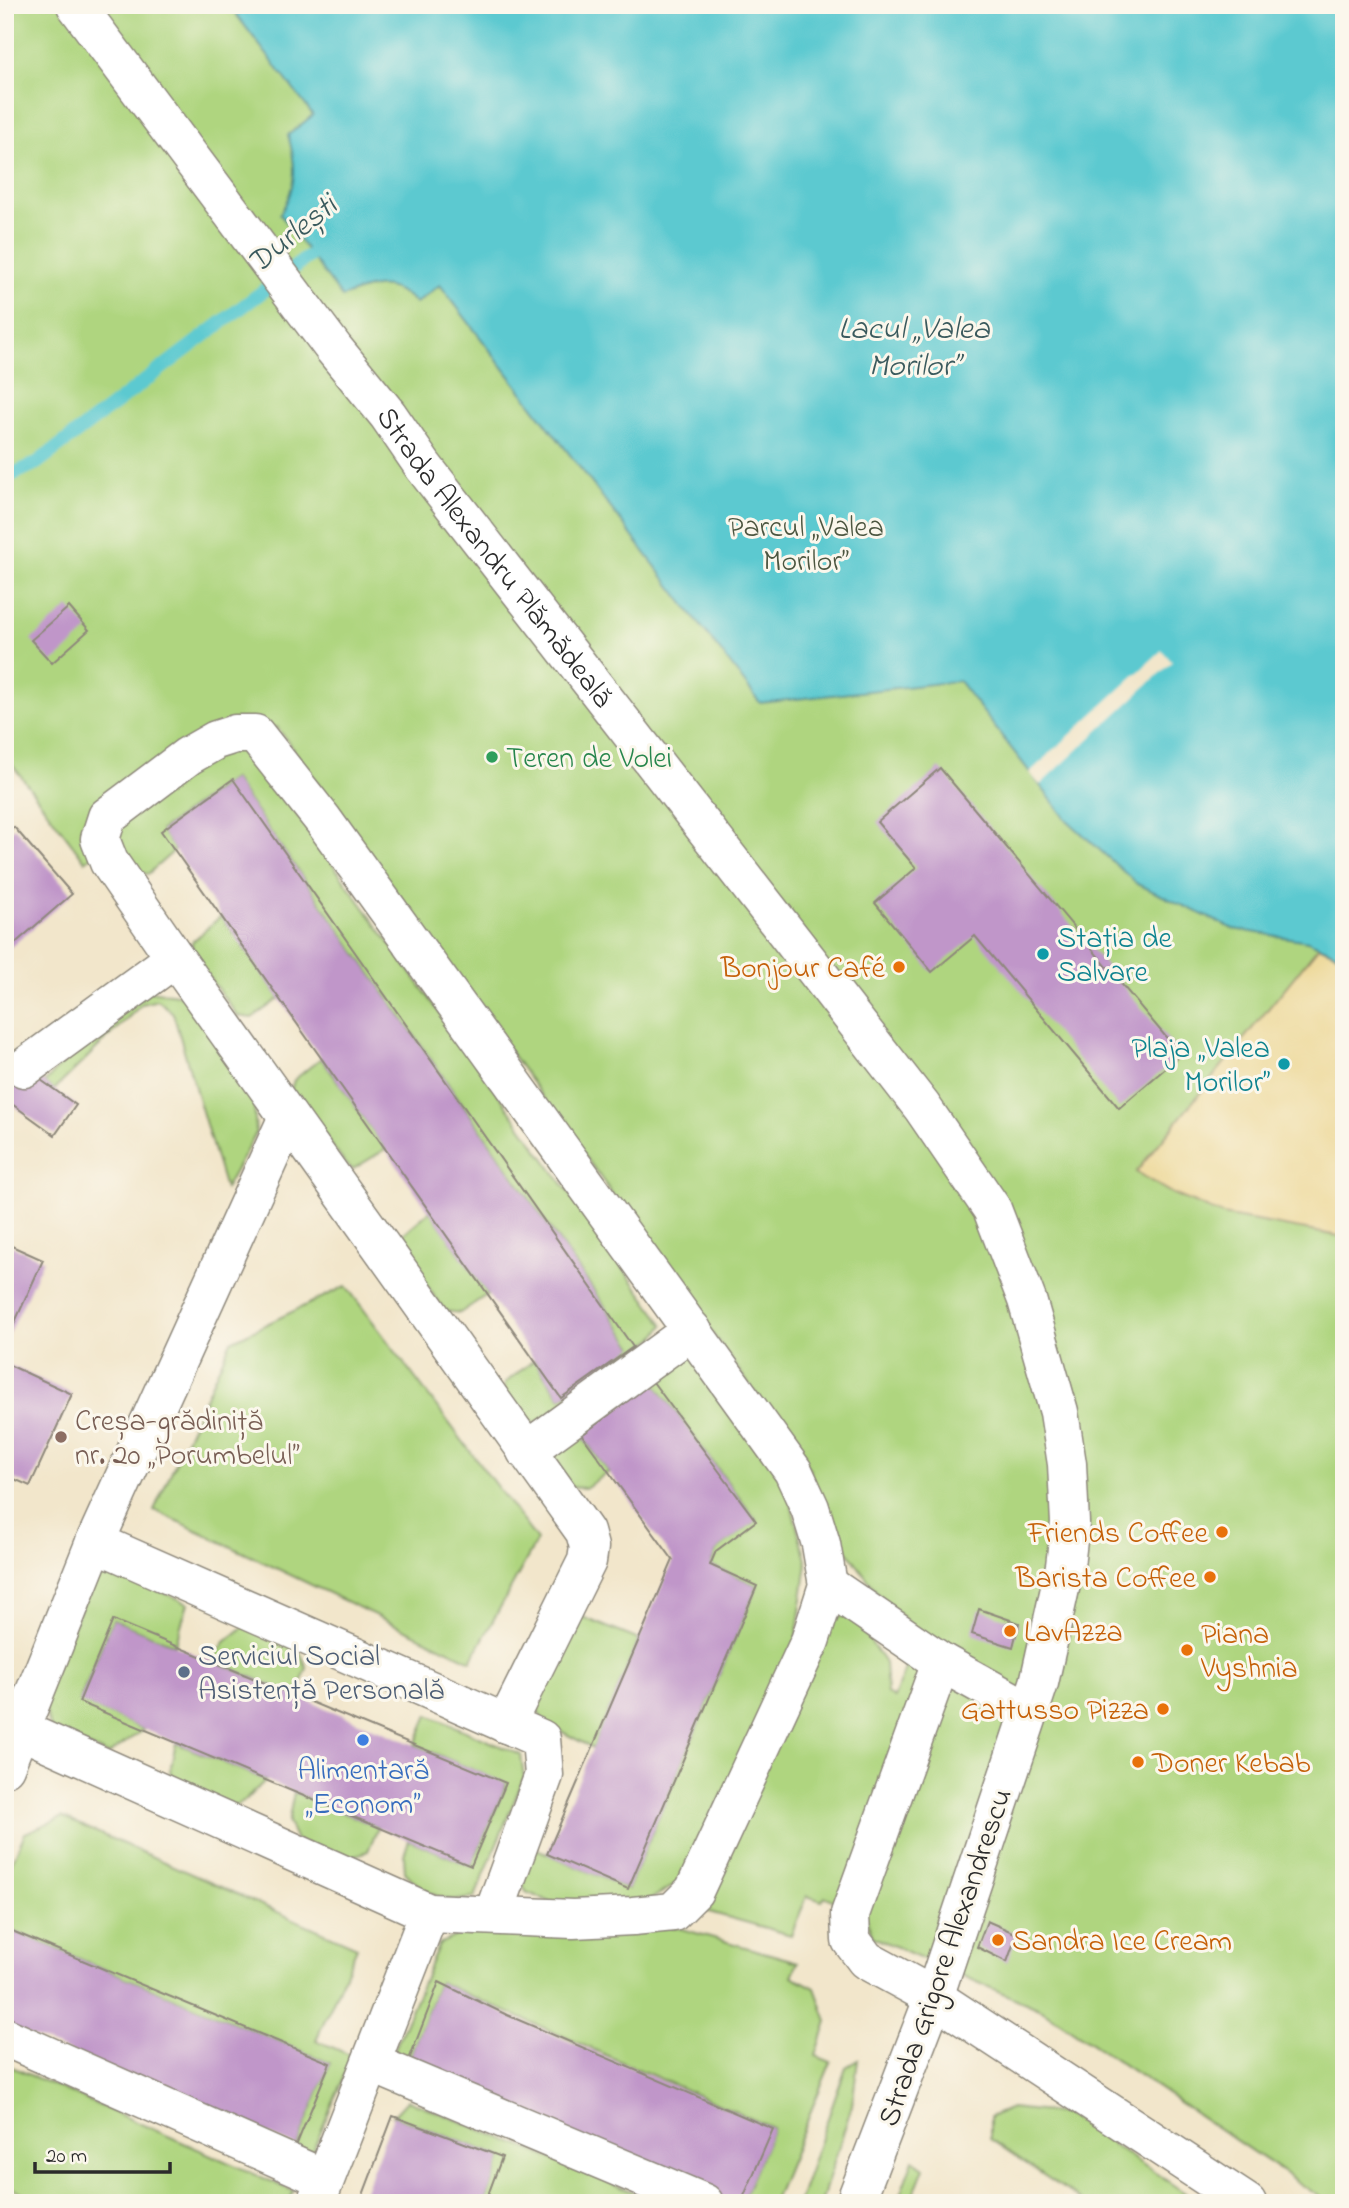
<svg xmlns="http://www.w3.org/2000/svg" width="1349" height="2208" viewBox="0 0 1349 2208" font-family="'Indie Flower',sans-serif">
	<rect width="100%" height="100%" fill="#fbf7ec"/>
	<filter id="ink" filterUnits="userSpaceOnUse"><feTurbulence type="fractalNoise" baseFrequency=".0143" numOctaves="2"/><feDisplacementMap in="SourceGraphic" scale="14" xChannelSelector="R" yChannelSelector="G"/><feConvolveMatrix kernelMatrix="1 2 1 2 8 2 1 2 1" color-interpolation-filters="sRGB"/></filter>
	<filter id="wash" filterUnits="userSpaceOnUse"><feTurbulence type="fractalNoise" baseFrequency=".00686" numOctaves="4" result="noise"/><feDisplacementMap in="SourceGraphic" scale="28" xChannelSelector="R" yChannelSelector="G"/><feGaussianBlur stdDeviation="1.57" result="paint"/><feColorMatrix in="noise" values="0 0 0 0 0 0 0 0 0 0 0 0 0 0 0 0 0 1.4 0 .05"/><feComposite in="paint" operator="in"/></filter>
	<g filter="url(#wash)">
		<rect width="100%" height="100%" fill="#f2e6cb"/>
		<g fill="#afd57f" stroke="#6d8055" stroke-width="2">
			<path d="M5 5H1344V2203H1329L1042 2010 873 1937 866 1919 825 1896 822 1901 807 1896 791 1935 695 1908 826 1624 842 1616 854 1617 885 1663 887 1694 894 1698 918 1633 879 1595 824 1518 809 1468 277 727 253 753 664 1325 655 1337 536 1423 523 1421 503 1395 505 1383 534 1360 561 1398 633 1346 233 779 161 830 175 850 148 874 130 871 119 837 85 861 5 755Z"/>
			<path d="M221 916 280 998 252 1018 238 1016 193 956 192 942Z"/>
			<path d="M149 991 184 996 253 1092 256 1133 225 1189 173 1013 158 1000 142 1004 54 1090 44 1083 66 1060Z"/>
			<path d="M321 1058 386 1149 353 1169 346 1165 291 1089 294 1080Z"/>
			<path d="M430 1211 488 1294 460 1313 445 1311 399 1247 403 1234Z"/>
			<path d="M346 1286 537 1540 471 1661 154 1510 231 1341Z"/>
			<path d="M699 1357 783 1474 807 1564 795 1646 680 1882 642 1904 558 1905 526 1892 522 1881 530 1846 628 1889 757 1586 710 1565 716 1551 756 1520 653 1382 682 1358Z"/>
			<path d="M577 1429 609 1472 585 1488 569 1487 553 1454Z"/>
			<path d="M111 1569 188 1603 175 1645 113 1620 79 1701 144 1729 108 1755 52 1731 42 1701 91 1583Z"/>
			<path d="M575 1614 639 1640 593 1748 543 1722 535 1703Z"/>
			<path d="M246 1625 297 1645 307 1668 296 1696 212 1660 225 1642Z"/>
			<path d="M428 1715 521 1755 524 1777 475 1897C446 1906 424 1893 405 1872L404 1855 409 1840 471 1866 506 1784 415 1745Z"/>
			<path d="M176 1743 266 1780 245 1800 230 1809 173 1786 170 1770Z"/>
			<path d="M294 1792 378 1827 368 1851 346 1859 296 1840 288 1823Z"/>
			<path d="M62 1817 357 1947 316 2040 352 2056 312 2153 296 2146 330 2063 5 1928V1877L25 1833Z"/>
			<path d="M675 1927 798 1962 792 1976 815 1988 827 2021 816 2056 831 2062 773 2203H741L773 2128 439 1982 407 2065 391 2058 439 1944 464 1932Z"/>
			<path d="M858 2060 852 2105 821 2203H798L846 2067Z"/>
			<path d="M5 2064 293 2191 287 2203H45L5 2185Z"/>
			<path d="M408 2100 660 2203H485L502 2157 393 2116Z"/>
			<path d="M1011 2108 1067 2114 1200 2203H1085L990 2139V2117Z"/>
			<path d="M913 2160 924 2168 910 2203H897Z"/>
		</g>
		<path fill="#eeda9e" stroke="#8c8264" stroke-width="2" d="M1319 946 1344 957V1237L1223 1215 1173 1194 1136 1172Z"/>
		<path fill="#5cc9d0" stroke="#447a7e" stroke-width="2" d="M229 5H1344V957L1308 941 1233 929 1137 884 1067 820 959 681 760 703 440 285 416 303C389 279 374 285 342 297L280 214C297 186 297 166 288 135L313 115Z"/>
		<path fill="#f2e6cb" d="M1162 650 1172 662 1040 785 1029 773Z"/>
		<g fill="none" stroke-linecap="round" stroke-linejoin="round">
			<path stroke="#5cc9d0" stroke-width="14" d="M5 478 37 463 325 244"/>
		</g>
		<g id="blocks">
			<g fill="#c096c9">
				<path d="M69 607 89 630 52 663 31 640Z"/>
				<path d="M940 768 1181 1055 1119 1108 975 936 932 972 875 903 916 868 877 822Z"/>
				<path d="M233 779 633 1347 561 1398 161 831Z"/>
				<path d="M14 827 72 894 5 952V835Z"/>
				<path d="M24 1068 76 1105 55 1135 5 1099V1094Z"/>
				<path d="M5 1243 43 1260 5 1344Z"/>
				<path d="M5 1363 72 1394 30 1486 5 1475Z"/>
				<path d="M653 1382 756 1521 716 1551 710 1565 757 1586 628 1889 547 1854 673 1560 582 1435Z"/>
				<path d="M979 1609 1019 1623 1013 1647 972 1634Z"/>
				<path d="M113 1620 506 1783 471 1866 79 1702Z"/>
				<path d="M987 1921 1017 1934 1007 1962 977 1947Z"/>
				<path d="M5 1928 330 2063 296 2146 5 2025Z"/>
				<path d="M439 1982 507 2015 773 2129 741 2203H726L407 2065Z"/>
				<path d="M393 2116 502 2157 485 2203H360Z"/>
			</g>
		</g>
	</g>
	<g filter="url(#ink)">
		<use href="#blocks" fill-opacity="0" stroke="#8e887b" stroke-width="2"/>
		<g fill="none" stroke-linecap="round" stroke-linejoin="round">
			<g stroke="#8e887b" stroke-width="41">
				<g id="minor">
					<path id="s1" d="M76 5 334 349 388 415 423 466 922 1107 992 1209 1027 1300 1059 1412 1067 1464 1070 1523 1065 1566 1039 1683 934 1997 855 2203"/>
					<path d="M24 1068 175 958"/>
					<path d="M526 1451 692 1330"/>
					<path d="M95 1542 541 1739 544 1775 493 1915"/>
					<path d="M828 1585 941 1662"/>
					<path d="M1029 1711 941 1662 850 1914 851 1940 866 1960 934 1997 1247 2203"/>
					<path d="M5 1723 429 1913 573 1919 633 1916 673 1912 694 1891 810 1641 828 1585 821 1544 810 1508 793 1471 323 820 255 734H235L216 740 188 756 107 817 100 839 109 862 175 958 585 1532 589 1547 587 1561 506 1724"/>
					<path d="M5 1767 95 1542 288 1117"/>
					<path d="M5 2037 325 2179"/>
					<path d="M371 2063 704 2203"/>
					<path d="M316 2203 429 1913"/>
				</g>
			</g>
			<use href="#minor" stroke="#fff" stroke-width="38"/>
		</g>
	</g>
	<circle fill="#2e9e5b" stroke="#fbf7ec" stroke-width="2.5" cx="492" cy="757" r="7"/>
	<g fill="#0f9aa8" stroke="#fbf7ec" stroke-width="2.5">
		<circle cx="1043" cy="954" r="7"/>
		<circle cx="1284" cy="1064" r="7"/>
	</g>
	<g fill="#e8710a" stroke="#fbf7ec" stroke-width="2.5">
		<circle cx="899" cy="967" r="7"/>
		<circle cx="1222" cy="1532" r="7"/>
		<circle cx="1210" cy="1577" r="7"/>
		<circle cx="1010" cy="1631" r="7"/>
		<circle cx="1187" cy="1650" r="7"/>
		<circle cx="1163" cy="1709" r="7"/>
		<circle cx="1138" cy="1762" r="7"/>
		<circle cx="998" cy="1940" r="7"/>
	</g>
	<circle fill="#8d6e63" stroke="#fbf7ec" stroke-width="2.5" cx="61" cy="1437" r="7"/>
	<circle fill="#5c6f8a" stroke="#fbf7ec" stroke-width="2.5" cx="184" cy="1672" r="7"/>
	<circle fill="#3f7fe0" stroke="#fbf7ec" stroke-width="2.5" cx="363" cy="1740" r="7"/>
	<g text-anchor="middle" stroke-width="6" stroke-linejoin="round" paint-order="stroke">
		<g font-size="30" fill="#4c5640" stroke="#fbf7ec">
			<text x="806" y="536">Parcul „Valea<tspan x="806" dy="34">Morilor”</tspan></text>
		</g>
		<g font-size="30" fill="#2b2b2b" stroke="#fbf7ec">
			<text dy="10" stroke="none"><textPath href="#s1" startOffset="693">Strada Alexandru Plămădeală</textPath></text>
			<text transform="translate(944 1957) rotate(-71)" y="10">Strada Grigore Alexandrescu</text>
		</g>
		<g font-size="30" fill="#27864d" stroke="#fbf7ec" text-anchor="start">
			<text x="506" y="767">Teren de Volei</text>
		</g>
		<g font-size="30" fill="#0d838f" stroke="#fbf7ec" text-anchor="start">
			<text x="1057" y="947">Stația de<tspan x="1057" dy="34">Salvare</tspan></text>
			<text x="1270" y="1057" text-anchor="end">Plaja „Valea<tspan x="1270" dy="34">Morilor”</tspan></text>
		</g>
		<g font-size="30" fill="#c56008" stroke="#fbf7ec" text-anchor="end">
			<text x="885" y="977">Bonjour Café</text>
			<text x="1208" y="1542">Friends Coffee</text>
			<text x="1196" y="1587">Barista Coffee</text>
			<text x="1024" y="1641" text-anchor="start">LavAzza</text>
			<text x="1201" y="1643" text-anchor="start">Piana<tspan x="1201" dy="34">Vyshnia</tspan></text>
			<text x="1149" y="1719">Gattusso Pizza</text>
			<text x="1152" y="1772" text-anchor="start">Doner Kebab</text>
			<text x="1012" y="1950" text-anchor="start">Sandra Ice Cream</text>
		</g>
		<g font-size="30" fill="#785e54" stroke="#fbf7ec" text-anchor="start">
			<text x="75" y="1430">Creșa-grădiniță<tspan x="75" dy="34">nr. 20 „Porumbelul”</tspan></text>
		</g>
		<g font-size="30" fill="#4e5e75" stroke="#fbf7ec" text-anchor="start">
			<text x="198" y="1665">Serviciul Social<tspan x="198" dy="34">Asistență Personală</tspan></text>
		</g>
		<g font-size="30" fill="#366cbe" stroke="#fbf7ec">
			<text x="363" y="1779">Alimentară<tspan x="363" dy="34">„Econom”</tspan></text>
		</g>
		<g font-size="32" font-style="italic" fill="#3a5a5d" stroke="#fbf7ec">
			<text transform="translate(291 233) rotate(-39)" y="11">Durlești</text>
			<text x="914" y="338">Lacul „Valea<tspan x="914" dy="37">Morilor”</tspan></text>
		</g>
	</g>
	<rect width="1349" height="2208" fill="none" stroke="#fbf7ec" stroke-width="28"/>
	<path d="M35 2162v10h135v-10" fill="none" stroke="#2b2b2b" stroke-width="3.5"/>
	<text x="46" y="2162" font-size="21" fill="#2b2b2b" stroke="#fbf7ec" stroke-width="5" paint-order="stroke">20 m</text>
</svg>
